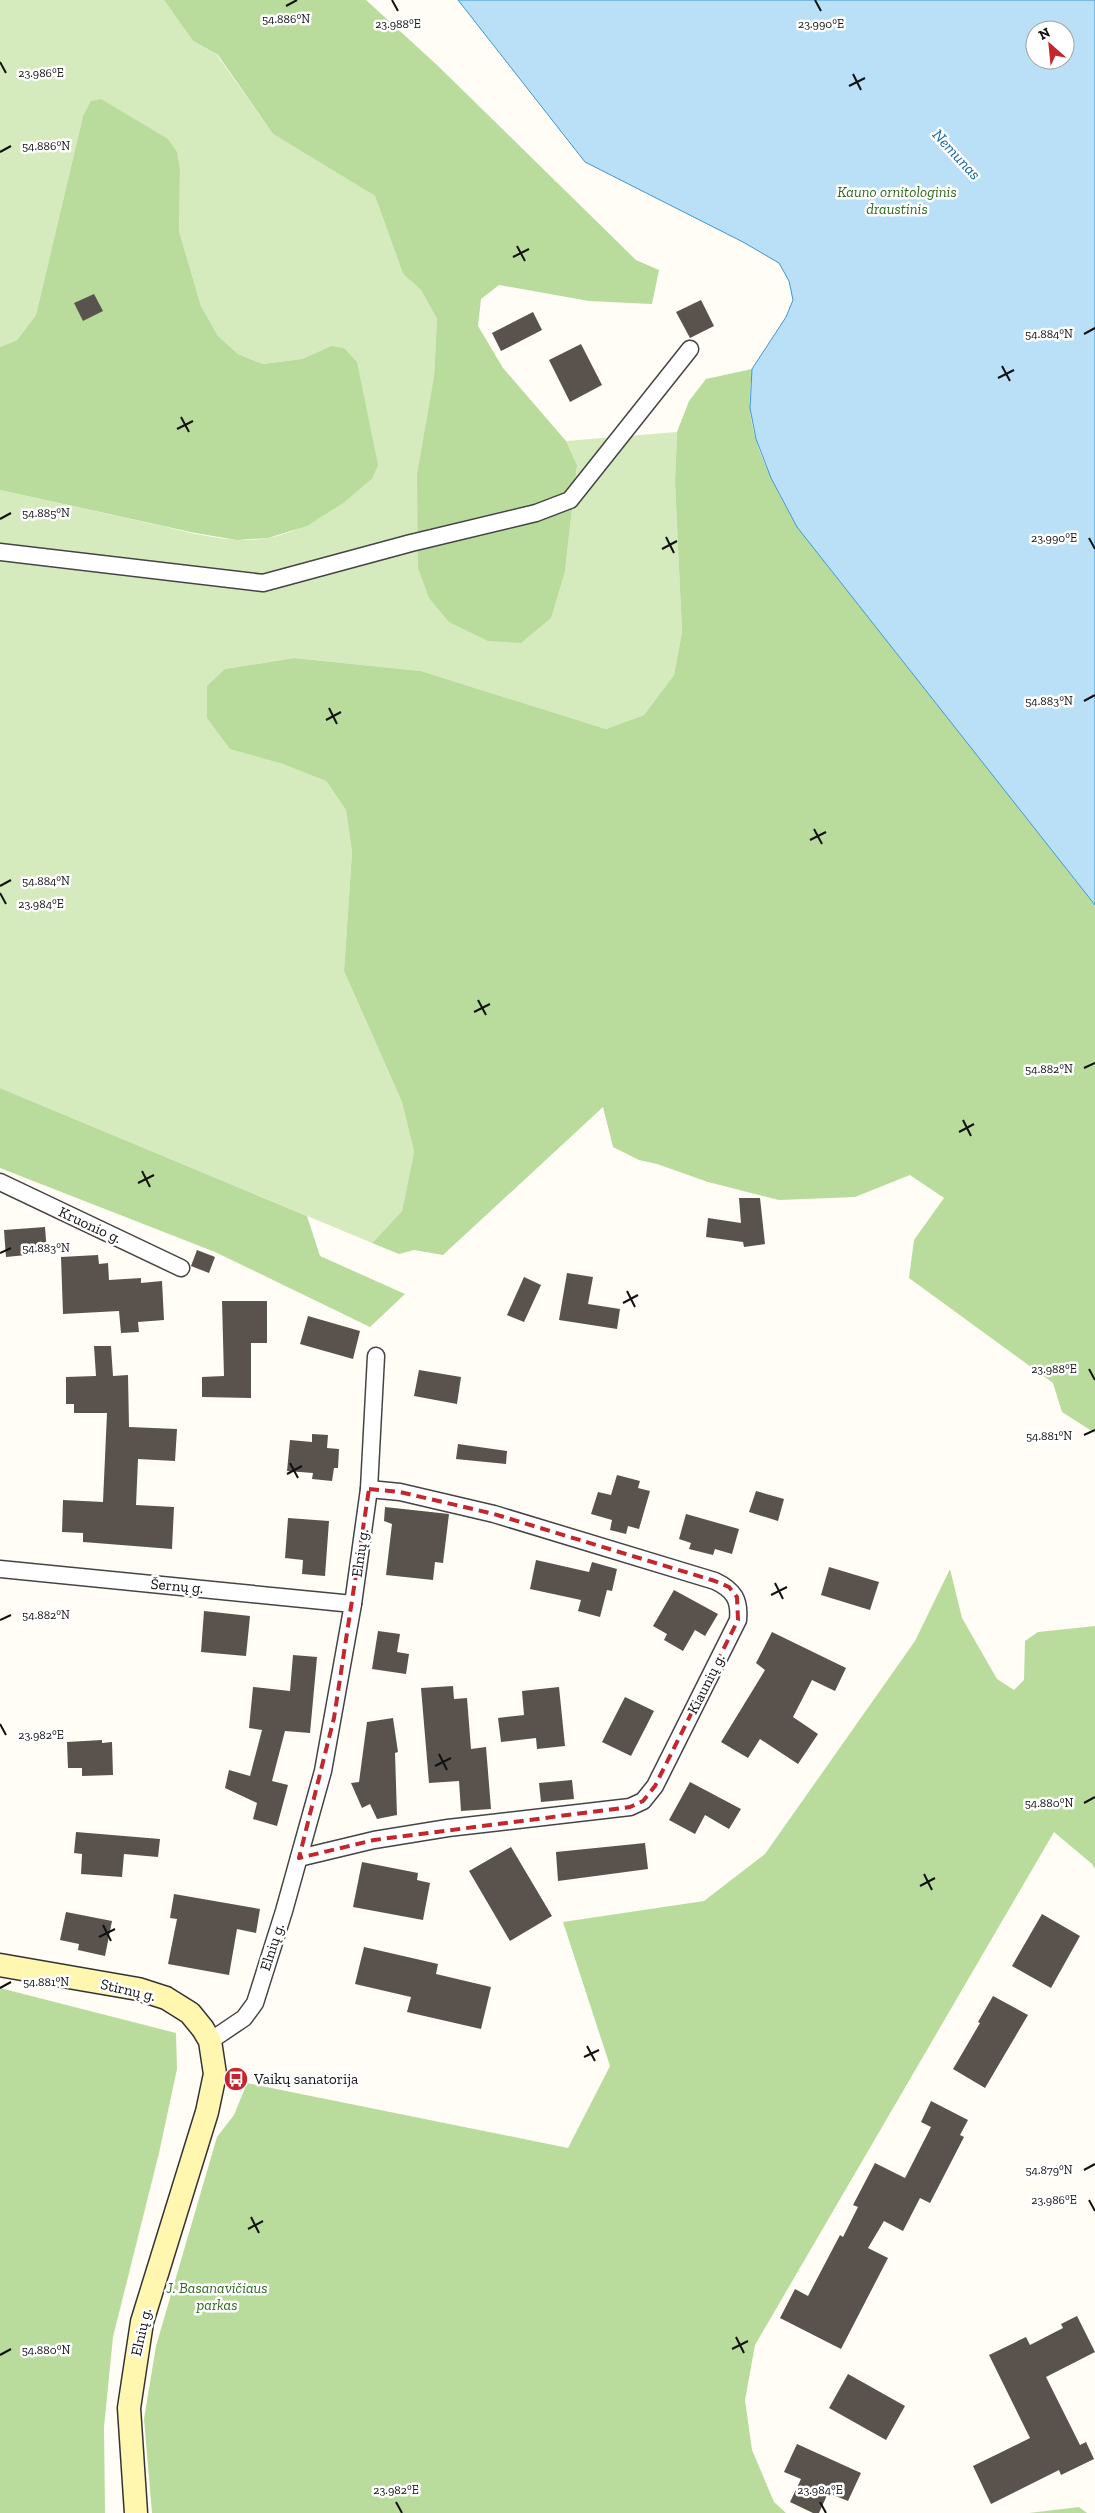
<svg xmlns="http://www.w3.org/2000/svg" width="1095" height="2513" viewBox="0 0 1095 2513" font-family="'Zilla Slab',serif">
	<rect width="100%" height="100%" fill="#fffdf5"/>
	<path fill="#d5ebbd" d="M0 0H164L193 41 217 55 273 134 375 196 403 274 421 290 437 319 434 377 565 571 577 465 566 441 677 432 675 483 682 632 674 675 644 715 606 729 421 671 294 658 225 669 280 763 326 781 346 810 352 852 344 971 402 1102 414 1152 402 1211 372 1243 0 1088V490C49 501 99 512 148 523 186 531 228 545 268 538 308 531 341 504 372 479L331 346 302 359 263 364 238 354 218 336 201 306 179 231 180 170 83 116 36 315 17 340 0 347Z"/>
	<g fill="#b9dc9c">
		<path d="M164 0H366L437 65 636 260 659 270 652 304 589 301 499 285 481 299 478 326 503 368 566 441 577 465 565 571 551 618 521 643 488 641 449 622 429 598 418 568 417 475 434 377 437 319 421 290 403 274 375 196 273 134 218 55 193 41Z"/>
		<path d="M101 99 168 139 177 152 180 170 179 231 201 306 218 336 238 354 263 364 302 359 331 346 344 348 357 362 378 465 372 479 343 503 307 526 268 538 237 540 195 533 0 490V347L17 340 36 315 83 116 91 101Z"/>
		<path d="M752 369C751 382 749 395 750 408 753 450 777 490 797 527L1095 905V1433L1062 1412 1053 1383 909 1278 914 1240 944 1198 910 1175 855 1197 779 1200 708 1182 657 1164 639 1160 613 1147 603 1107 443 1255 414 1250 399 1254 372 1243 402 1211 414 1152 402 1102 344 971 352 852 346 810 326 781 280 763 230 749 207 718V686L225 669 294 658 421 671 606 729 644 715 674 675 682 632 675 483 677 432 689 401 706 379Z"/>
		<path d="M0 1088 307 1216 320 1256 405 1294 370 1327 215 1252 0 1168Z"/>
		<path d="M950 1569 962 1618 997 1679 1014 1690 1024 1680 1025 1641 1038 1632 1095 1626V1869L1092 1864 1054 1832 755 2345 745 2400 752 2450 774 2502 786 2513H152L144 2419 156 2346 217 2137 234 2115 247 2083 568 2148 610 2066 563 1922 704 1901 765 1854 915 1641Z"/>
		<path d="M0 1988 176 2033 177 2069 159 2153 113 2337 104 2427 105 2513H0Z"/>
		<path d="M1079 2507 1087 2513H1029Z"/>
	</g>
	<path fill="#b9e0f7" stroke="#3f96cf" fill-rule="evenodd" d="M458 0H1095V905L797 527 771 478 756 439 750 408 752 369 786 317 793 300 789 281 779 263 743 242 585 162ZM1035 30H1065V60H1035Z"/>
	<g fill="#5a524d">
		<path d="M94 294 103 311 83 321 74 303Z"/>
		<path d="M701 300 714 326 690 338 676 312Z"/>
		<path d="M533 312 542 330 501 351 492 333Z"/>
		<path d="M581 344 602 385 570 402 549 360Z"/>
		<path d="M739 1198H760L765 1244 744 1247 743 1242 706 1237 708 1218 741 1223Z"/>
		<path d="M45 1227 47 1253 6 1257 4 1230Z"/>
		<path d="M197 1250 215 1257 209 1273 191 1266Z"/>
		<path d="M98 1255 99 1264 108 1263 109 1280 141 1278V1283L162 1281 164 1320 138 1322 139 1332 121 1333 119 1311 63 1314 61 1257Z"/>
		<path d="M567 1273 593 1277 588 1304 620 1309 617 1329 559 1320Z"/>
		<path d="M524 1277 541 1285 524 1322 507 1315Z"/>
		<path d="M222 1301H267V1343H251V1398L202 1397V1377L224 1376Z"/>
		<path d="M308 1316 360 1331 353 1359 300 1344Z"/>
		<path d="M94 1346H111L113 1376 128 1375 129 1427 177 1429 175 1461 138 1459 136 1505 174 1507 172 1549 83 1542V1533L62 1532 63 1500 103 1502 107 1413H74V1404H66V1377L96 1376Z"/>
		<path d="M419 1370 461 1377 457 1404 414 1396Z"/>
		<path d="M312 1434 328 1435 327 1448 339 1449 338 1468H334L332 1481 312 1479 313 1473 287 1471 290 1440 312 1442Z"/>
		<path d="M458 1444 507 1451 506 1464 456 1459Z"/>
		<path d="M617 1475 640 1481 638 1488 650 1491 639 1529 628 1526 626 1534 610 1530 612 1520 591 1514 598 1492 611 1495Z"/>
		<path d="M756 1491 784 1499 778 1521 749 1512Z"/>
		<path d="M385 1507 449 1514 443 1563 435 1562 433 1580 386 1575 392 1524 384 1521Z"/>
		<path d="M686 1514 739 1529 732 1554 715 1549 713 1555 689 1549 691 1543 679 1539Z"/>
		<path d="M288 1518 329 1521 325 1576 302 1574 303 1560 285 1558Z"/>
		<path d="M536 1560 589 1572 592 1562 617 1569 612 1591 607 1590 600 1617 578 1611 581 1600 530 1589Z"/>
		<path d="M829 1567 879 1582 870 1610 821 1595Z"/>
		<path d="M674 1590 718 1614 705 1636 695 1630 683 1651 664 1640 667 1634 653 1626Z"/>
		<path d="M204 1611 250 1616 246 1656 201 1652Z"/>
		<path d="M378 1631 400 1634 397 1652 409 1654 406 1674 372 1669Z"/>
		<path d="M772 1632 846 1668 835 1691 812 1680 793 1717 818 1734 798 1764 760 1739 748 1758 721 1742 765 1670 756 1663Z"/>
		<path d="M293 1655 317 1657 310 1733 285 1731 272 1781 288 1785 277 1826 253 1819 257 1803 225 1788 229 1770 250 1776 262 1730 249 1728 253 1687 290 1691Z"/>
		<path d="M453 1686 454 1699 467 1698 471 1749 486 1747 491 1809 461 1811 459 1781 429 1783 421 1688Z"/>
		<path d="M559 1687 565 1746 537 1749 536 1738 501 1742 498 1718 524 1715 522 1691Z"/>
		<path d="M625 1697 654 1711 631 1756 602 1742Z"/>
		<path d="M393 1718 398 1752 395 1753 397 1815 377 1819 370 1804 362 1808 351 1783 359 1782 367 1722Z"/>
		<path d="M102 1740V1743L112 1742 113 1775 82 1776V1768H68L67 1742Z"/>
		<path d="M572 1780 574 1799 541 1802 539 1783Z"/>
		<path d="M690 1782 741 1809 729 1829 705 1815 695 1834 669 1820Z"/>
		<path d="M76 1832 160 1839 158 1857 124 1854 122 1877 81 1874 82 1854 74 1853Z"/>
		<path d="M645 1843 648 1869 558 1881 556 1852Z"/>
		<path d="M511 1847 552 1916 510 1941 469 1871Z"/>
		<path d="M362 1862 418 1873 417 1880 430 1883 423 1920 353 1907Z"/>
		<path d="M174 1894 260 1909 256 1933 237 1929 229 1975 168 1964 177 1919 170 1918Z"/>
		<path d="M66 1912 112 1921 105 1956 78 1950 79 1944 60 1940Z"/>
		<path d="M1042 1914 1080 1936 1051 1988 1012 1966Z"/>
		<path d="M364 1947 438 1964 436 1974 491 1987 481 2029 407 2012 411 1997 355 1984Z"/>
		<path d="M993 1996 1028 2015 985 2088 953 2069 980 2023 978 2022Z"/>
		<path d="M931 2101 968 2120 960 2135 964 2137 930 2203 920 2198 903 2231 884 2221 868 2248 888 2258 841 2349 780 2318 795 2289 808 2296 840 2235 843 2237 858 2207 853 2205 875 2163 905 2178 931 2127 921 2122Z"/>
		<path d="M1077 2316 1095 2352 1046 2377 1080 2445 1086 2442 1094 2459 1061 2475 1059 2470 991 2504 973 2466 1030 2438 989 2355 1026 2337 1030 2345 1063 2328 1061 2324Z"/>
		<path d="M848 2374 905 2406 886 2440 829 2408Z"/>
		<path d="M797 2444 861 2473 848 2501 828 2493 819 2513H813L790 2502 801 2479 784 2472Z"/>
	</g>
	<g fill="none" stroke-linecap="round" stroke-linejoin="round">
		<g stroke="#444" stroke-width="19">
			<g id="street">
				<path d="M0 552 263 583 411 543 536 513 570 500 690 349"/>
				<path d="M0 1182 181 1268"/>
				<path d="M0 1569 353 1604"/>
				<path d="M299 1858 374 1840 448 1828 630 1807 643 1801 655 1786 738 1620C740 1600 734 1590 715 1581L494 1514 400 1492 369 1489"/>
				<path d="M210 2041 244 2018 255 2003 284 1911 323 1771 353 1604 369 1489 376 1356"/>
			</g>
		</g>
		<g stroke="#333" stroke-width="25">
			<path id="secondary" d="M0 1965 138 1989 166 1998 190 2013 203 2029 210 2041 215 2074 207 2112 142 2322 129 2408 136 2513"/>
		</g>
		<use href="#street" stroke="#fff" stroke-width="16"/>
		<use href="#secondary" stroke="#fff6b0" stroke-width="22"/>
	</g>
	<path fill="none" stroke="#c4262e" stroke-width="4" stroke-dasharray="10 6" stroke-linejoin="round" d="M369 1489 400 1492 494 1514 715 1581 729 1587 737 1597 738 1620 655 1786 643 1801 630 1807 374 1840 299 1858 334 1718Z"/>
	<path fill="none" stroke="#111" stroke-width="2" d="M392 0 398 11M815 0 821 11M286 6 297 0M0 62 6 73M853 74 861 90M849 86 865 78M0 152 11 146M517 246 525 261M513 257 529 249M1084 334 1095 328M1002 366 1010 381M998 378 1014 370M181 417 189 432M177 429 193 421M0 519 11 513M666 537 674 553M1089 538 1095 549M662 549 677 541M1084 701 1095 695M329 708 337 724M326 720 341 712M814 829 822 844M810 840 826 832M0 886 11 880M0 893 6 904M478 1000 486 1015M474 1012 490 1004M1084 1068 1095 1063M963 1120 971 1136M959 1132 974 1124M142 1171 150 1187M138 1183 154 1175M0 1253 11 1248M627 1291 635 1307M623 1303 638 1295M1089 1369 1095 1380M1084 1435 1095 1430M290 1463 298 1478M287 1474 302 1466M775 1583 783 1599M771 1595 787 1587M0 1620 11 1615M0 1724 6 1735M439 1754 447 1770M435 1766 451 1758M1084 1803 1095 1797M924 1874 932 1890M920 1886 935 1878M103 1925 111 1941M99 1937 115 1929M0 1988 11 1982M587 2046 595 2061M584 2057 599 2050M1084 2170 1095 2164M1089 2200 1095 2211M251 2217 259 2233M248 2229 263 2221M736 2337 744 2353M732 2349 748 2341M0 2355 11 2349M396 2502 402 2513M820 2502 826 2513"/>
	<defs>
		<g id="bus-disc" transform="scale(1.25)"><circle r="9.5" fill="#c4262e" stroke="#fff"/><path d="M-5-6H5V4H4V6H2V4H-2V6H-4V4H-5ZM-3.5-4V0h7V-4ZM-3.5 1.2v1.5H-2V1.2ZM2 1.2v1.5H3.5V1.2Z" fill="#fff"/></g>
	</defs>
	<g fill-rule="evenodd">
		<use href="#bus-disc" x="236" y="2079"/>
	</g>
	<g text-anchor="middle" stroke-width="5" stroke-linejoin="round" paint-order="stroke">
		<g font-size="15" font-style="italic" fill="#2f6b1f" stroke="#fff">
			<text x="897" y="197">Kauno ornitologinis<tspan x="897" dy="17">draustinis</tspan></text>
			<text x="217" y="2293">J. Basanavičiaus<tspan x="217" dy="17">parkas</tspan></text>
		</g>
		<g font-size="15" fill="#111" stroke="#fff">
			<text transform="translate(90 1225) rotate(25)" y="5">Kruonio g.</text>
			<text transform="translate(360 1553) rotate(-82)" y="5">Elnių g.</text>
			<text transform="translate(177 1586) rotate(5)" y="5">Šernų g.</text>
			<text transform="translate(706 1684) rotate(-63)" y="5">Kiaunių g.</text>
			<text transform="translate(272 1947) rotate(-72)" y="5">Elnių g.</text>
			<text transform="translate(128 1990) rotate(13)" y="5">Stirnų g.</text>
			<text transform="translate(141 2332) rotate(-77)" y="5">Elnių g.</text>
		</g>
		<g font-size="15" fill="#111" stroke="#fff" text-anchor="start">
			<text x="254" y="2084">Vaikų sanatorija</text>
		</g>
		<g font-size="16" font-style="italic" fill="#1768a6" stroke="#fff">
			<text transform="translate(957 154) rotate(47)" y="6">Nemunas</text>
		</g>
	</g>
	<g font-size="12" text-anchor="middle" fill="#111" stroke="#fff" stroke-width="5" stroke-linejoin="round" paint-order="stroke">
		<text x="286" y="23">54.886°N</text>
		<text x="398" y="28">23.988°E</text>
		<text x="821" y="28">23.990°E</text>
		<text x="41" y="77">23.986°E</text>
		<text x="46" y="150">54.886°N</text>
		<text x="1049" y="338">54.884°N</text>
		<text x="46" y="517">54.885°N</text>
		<text x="1054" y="542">23.990°E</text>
		<text x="1049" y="705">54.883°N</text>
		<text x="46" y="885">54.884°N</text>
		<text x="41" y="908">23.984°E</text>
		<text x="1049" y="1073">54.882°N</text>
		<text x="46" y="1252">54.883°N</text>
		<text x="1054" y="1373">23.988°E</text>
		<text x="1049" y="1440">54.881°N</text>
		<text x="46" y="1619">54.882°N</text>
		<text x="41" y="1739">23.982°E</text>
		<text x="1049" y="1807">54.880°N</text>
		<text x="46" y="1986">54.881°N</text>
		<text x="1049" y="2174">54.879°N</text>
		<text x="1054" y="2204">23.986°E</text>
		<text x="46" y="2354">54.880°N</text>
		<text x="396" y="2494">23.982°E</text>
		<text x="820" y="2494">23.984°E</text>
	</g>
	<g transform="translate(1050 45) rotate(333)"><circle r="24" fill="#ffffff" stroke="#a0a0a0"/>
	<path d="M0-4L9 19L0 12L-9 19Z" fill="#c4262e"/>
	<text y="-8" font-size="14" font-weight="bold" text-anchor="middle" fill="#111111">N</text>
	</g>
</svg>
